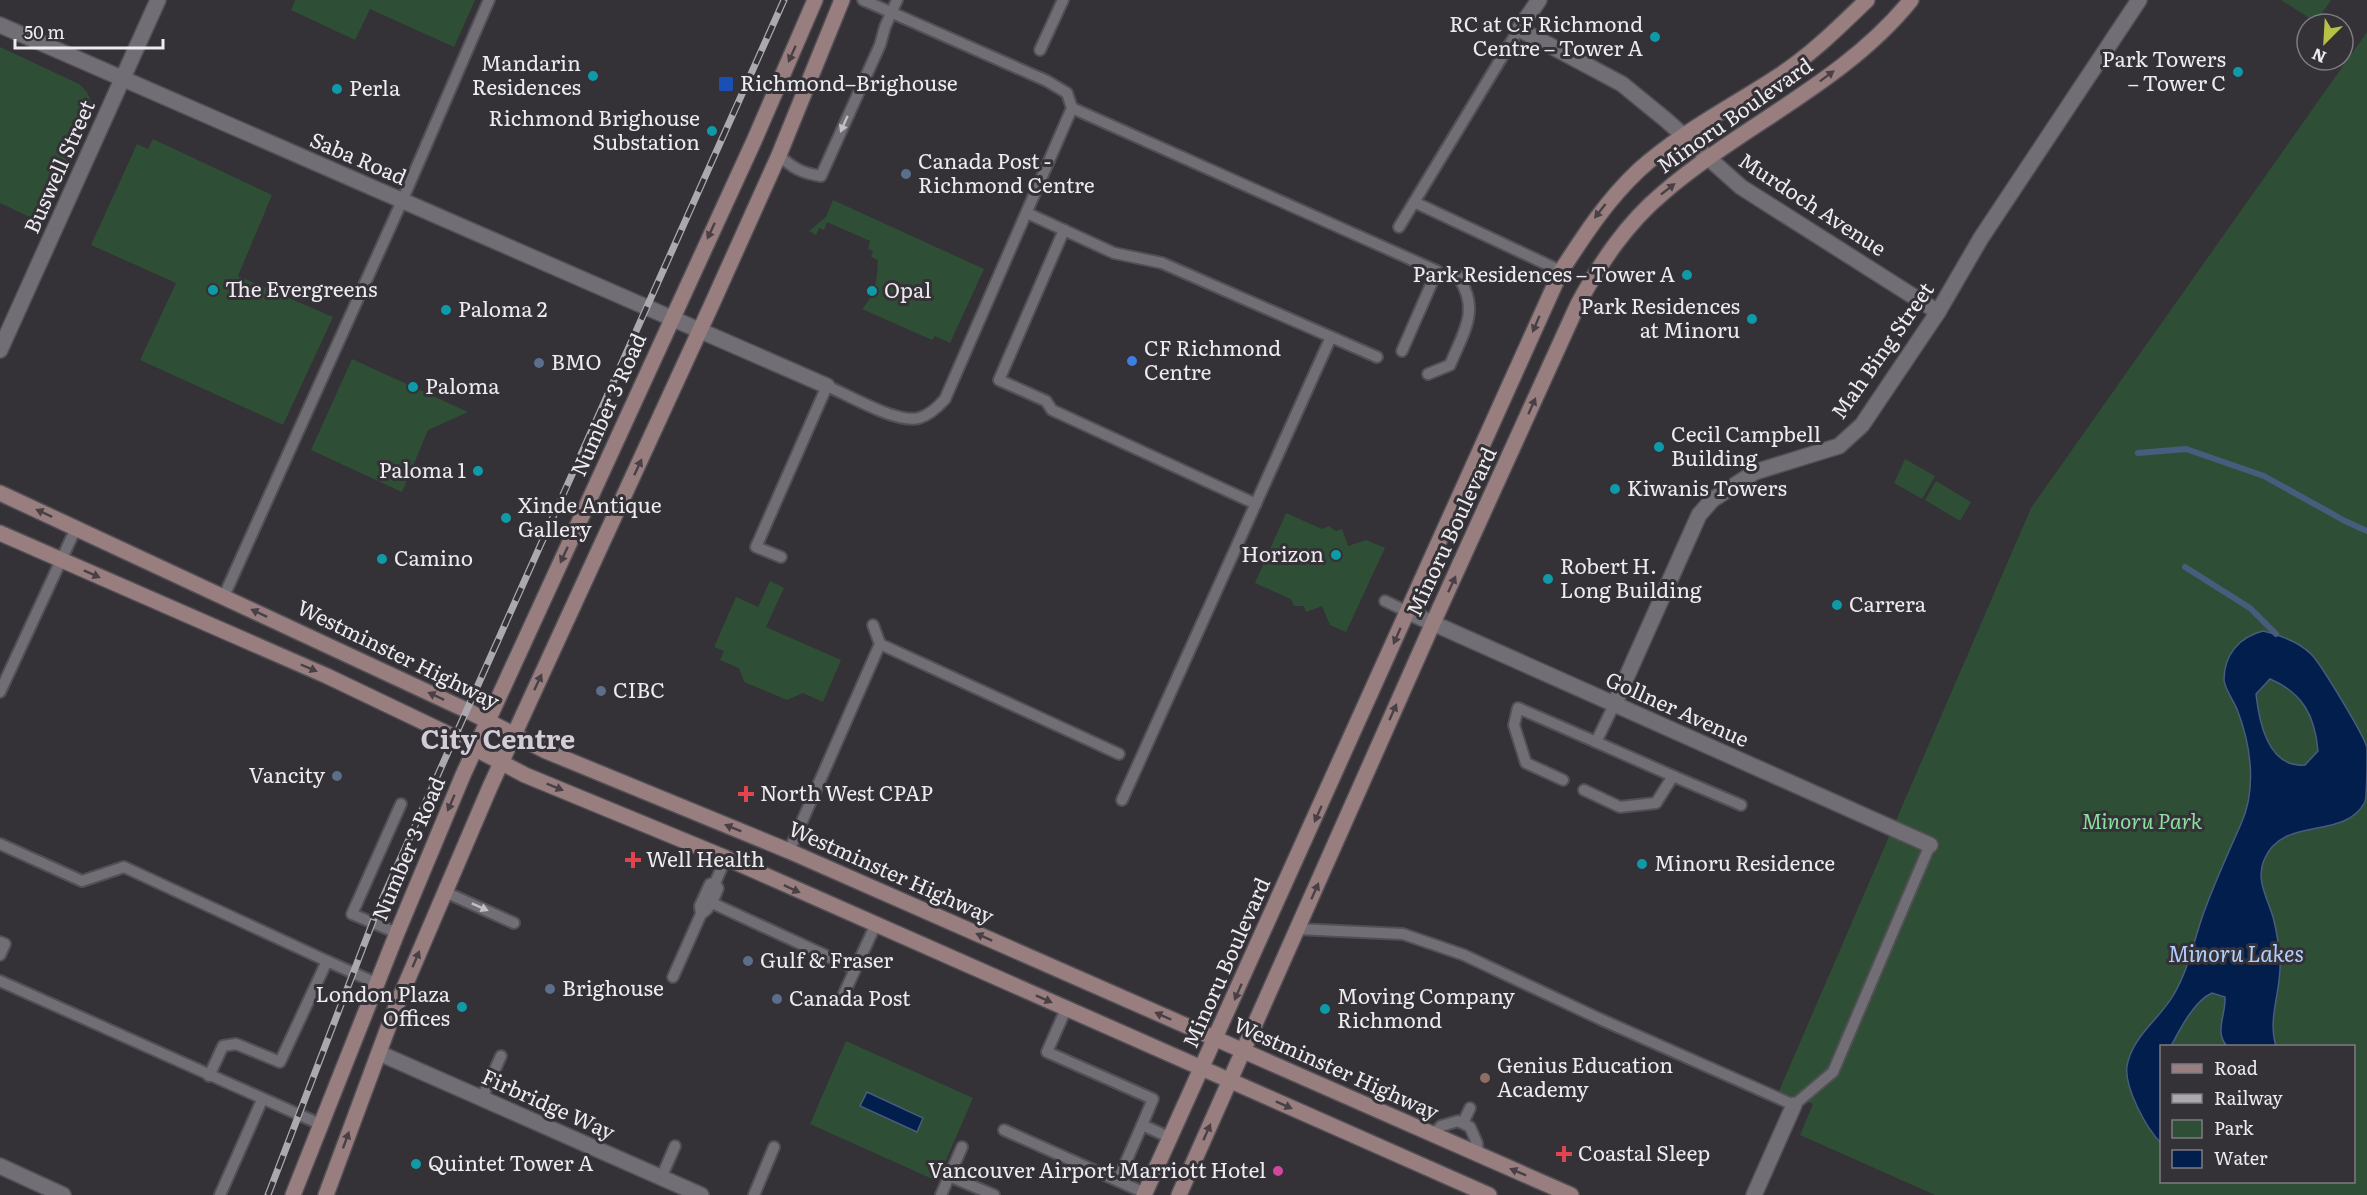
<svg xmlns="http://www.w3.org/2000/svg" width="2367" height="1195" viewBox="0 0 2367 1195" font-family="Literata,serif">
	<rect width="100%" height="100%" fill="#343137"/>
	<g fill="#2e4f36" fill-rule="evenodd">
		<path d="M295 0H475L454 47 370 9 355 40 291 10Z"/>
		<path d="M2281 0H2331L2316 22Z"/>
		<path d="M2367 32V1195H1935L1800 1135 1813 1104 1779 1091 2031 508ZM2162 1046H2354V1182H2162Z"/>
		<path d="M0 47 79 84C86 90 92 97 91 107 89 130 50 197 38 221L0 203Z"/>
		<path d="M153 139 272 195 238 276 333 317 283 425 140 360 176 283 91 245 137 144 148 149Z"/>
		<path d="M833 200 984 269 950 343 935 336 932 340 862 309C876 294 877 278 878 260L871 257 873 251 868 249 870 241 827 222 824 230 819 228 816 235 809 231 826 217Z"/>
		<path d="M352 359 468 412 428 430 402 492 311 450Z"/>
		<path d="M1905 459 1935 476 1922 499 1894 483Z"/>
		<path d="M1936 481 1971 502 1960 521 1925 500Z"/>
		<path d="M1286 513 1322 529 1329 526 1336 531 1342 529 1348 546 1366 540 1385 548 1346 632 1330 625 1322 606 1306 612 1304 606H1294L1291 599 1255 583Z"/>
		<path d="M770 581 784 588 766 627 841 660 823 702 803 693 787 700 744 682 739 668 720 660 724 651 714 647 736 597 758 607Z"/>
		<path d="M846 1041 973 1098 937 1181 810 1124Z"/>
	</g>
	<g fill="#021e4d" stroke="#485c7e" stroke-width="1.5" fill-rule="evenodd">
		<path d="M2263 631C2279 635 2299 642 2311 654 2321 664 2365 737 2367 748 2367 756 2367 795 2365 802 2343 842 2283 814 2264 860 2255 881 2269 900 2274 921 2277 933 2279 948 2280 961 2282 989 2267 1018 2276 1046H2227C2214 1032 2226 1015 2225 997L2212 993C2194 1001 2180 1029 2171 1046H2162L2161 1143C2146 1128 2124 1087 2127 1066 2132 1036 2161 1018 2174 994 2189 969 2194 939 2204 912 2215 882 2228 853 2241 824 2257 788 2251 745 2237 709 2233 700 2225 689 2224 680 2224 655 2239 637 2263 631ZM2270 679C2303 693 2315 716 2318 751L2305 765C2268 768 2259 722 2256 694Z"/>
		<path d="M867 1092 923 1118 917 1132 860 1106Z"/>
	</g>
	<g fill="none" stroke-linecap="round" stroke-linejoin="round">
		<g stroke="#485c7e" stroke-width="6">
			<path d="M2138 453 2186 449 2264 476 2345 521 2367 531"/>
			<path d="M2185 567 2250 608 2276 634"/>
		</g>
		<g stroke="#525055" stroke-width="14">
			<g id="lane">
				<path d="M1040 50 1063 0"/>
				<path d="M1072 108 1437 271 1402 351"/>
				<path d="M779 155C792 168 802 173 821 176L880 45 885 27 897 0"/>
				<path d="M1414 202 1561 271"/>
				<path d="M1027 213 1114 253 1162 263 1377 357"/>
				<path d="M1399 227 1519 29"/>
				<path d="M1064 230 999 380 1046 401 1052 410 1256 504"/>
				<path d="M1428 374 1450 365C1464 331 1481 309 1457 275"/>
				<path d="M781 557 756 547 827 386C848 395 897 424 919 418 930 415 938 407 945 399L1072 108 1067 93 1047 81 863 0"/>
				<path d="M224 596 402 201 489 0"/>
				<path d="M1385 601 1408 612"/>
				<path d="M873 625 880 644 1119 754"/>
				<path d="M0 692 76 528"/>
				<path d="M1673 776 1741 805"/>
				<path d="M1563 780 1526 763 1514 725 1518 708 1596 742 1614 705"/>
				<path d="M1584 790 1620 807 1656 803 1673 776 1596 742"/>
				<path d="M1122 800 1331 337"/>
				<path d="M0 844 82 881 124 867 327 961 280 1062 236 1044 223 1046 209 1076"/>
				<path d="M789 851 880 644"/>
				<path d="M715 883 718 888C714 899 711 908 701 914L700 906 710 884 715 883 726 858"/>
				<path d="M445 892 514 923"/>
				<path d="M712 903 855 969"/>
				<path d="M1297 929 1403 934 1464 955 1600 1019 1794 1105 1833 1072 1930 845"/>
				<path d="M397 933 352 914 401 804"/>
				<path d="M0 942 5 944 0 955"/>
				<path d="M327 961 376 983"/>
				<path d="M673 977 701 914"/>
				<path d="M0 981 320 1124"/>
				<path d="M842 998 875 926"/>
				<path d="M1066 1009 1047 1052 1153 1099 1142 1125 1171 1138"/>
				<path d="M482 1098 501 1056"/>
				<path d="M1463 1123 1470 1108"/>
				<path d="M1004 1130 1145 1193"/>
				<path d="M1433 1135 1441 1126 1458 1121 1470 1127 1477 1143 1478 1155"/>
				<path d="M949 1176 994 1195"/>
				<path d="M661 1178 675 1146"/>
				<path d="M1118 1180 1142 1125"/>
				<path d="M220 1195 262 1100"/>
				<path d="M754 1195 774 1147"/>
				<path d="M941 1195 962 1147"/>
			</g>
		</g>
		<g stroke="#525055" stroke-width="18">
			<g id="street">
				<path d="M1539 0 1519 29 1622 84 1666 120 1741 187 1938 312"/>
				<path d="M0 25 827 386"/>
				<path d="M0 350 158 0"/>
				<path d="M1408 612 1930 845"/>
				<path d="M1614 705 1699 515 1712 500 1755 472 1839 446 1862 425 1938 312 1981 238 2139 0"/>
				<path d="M379 1053 701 1195"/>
				<path d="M0 1166 63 1195"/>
				<path d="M1754 1195 1794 1105"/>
			</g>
		</g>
		<g stroke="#525055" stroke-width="18">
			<g id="secondary">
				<path d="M0 493 466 710 546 751 789 851 1571 1195"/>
				<path d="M0 533 327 676 442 731 525 775 726 858 1489 1195"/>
				<path d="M293 1195 397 933 463 775 754 141 815 0"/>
				<path d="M326 1195 395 1009 490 787 712 304 779 155 842 0"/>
				<path d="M1144 1195 1561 271C1585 234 1607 200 1639 170 1681 132 1733 106 1780 75 1812 54 1840 26 1867 0"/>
				<path d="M1179 1195 1433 623 1578 304C1601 262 1626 224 1663 193 1742 125 1845 82 1911 0"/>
			</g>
		</g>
		<use href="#lane" stroke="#726e76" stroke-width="10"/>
		<use href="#street" stroke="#726e76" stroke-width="15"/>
		<use href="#secondary" stroke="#997e80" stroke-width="15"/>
		<g stroke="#aba9ae" stroke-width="7">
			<path id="rail" d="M268 1195 377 911 784 0"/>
		</g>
		<use href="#rail" stroke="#343137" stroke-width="4.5" stroke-dasharray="14" stroke-linecap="butt"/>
	</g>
	<defs><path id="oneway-solid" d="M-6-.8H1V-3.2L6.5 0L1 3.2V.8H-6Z" transform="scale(1.5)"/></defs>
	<g fill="#484046">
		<use href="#oneway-solid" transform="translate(792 54) rotate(114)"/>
		<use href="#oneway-solid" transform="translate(1827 76) rotate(-37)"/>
		<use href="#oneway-solid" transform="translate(1668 189) rotate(-38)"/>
		<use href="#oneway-solid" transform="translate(1600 211) rotate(128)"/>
		<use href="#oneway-solid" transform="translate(711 231) rotate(115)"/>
		<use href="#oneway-solid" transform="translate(1536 324) rotate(113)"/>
		<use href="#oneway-solid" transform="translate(1532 406) rotate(-66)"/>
		<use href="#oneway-solid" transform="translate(638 467) rotate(-65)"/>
		<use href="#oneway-solid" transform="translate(44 513) rotate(-155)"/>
		<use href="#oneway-solid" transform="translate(564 555) rotate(115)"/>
		<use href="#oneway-solid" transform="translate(92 574) rotate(24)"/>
		<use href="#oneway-solid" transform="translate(1452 584) rotate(-65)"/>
		<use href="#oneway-solid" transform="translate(259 613) rotate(-155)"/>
		<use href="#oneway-solid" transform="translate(1397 636) rotate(114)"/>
		<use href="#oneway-solid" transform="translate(309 668) rotate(23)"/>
		<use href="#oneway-solid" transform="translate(538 682) rotate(-65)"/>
		<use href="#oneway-solid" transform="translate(436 696) rotate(-155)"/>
		<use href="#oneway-solid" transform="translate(1393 712) rotate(-66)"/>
		<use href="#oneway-solid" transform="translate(555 787) rotate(22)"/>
		<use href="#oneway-solid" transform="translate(451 803) rotate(113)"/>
		<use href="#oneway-solid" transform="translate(1318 814) rotate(114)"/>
		<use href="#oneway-solid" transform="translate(733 828) rotate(-158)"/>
		<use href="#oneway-solid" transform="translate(792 889) rotate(25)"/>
		<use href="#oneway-solid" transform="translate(1315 891) rotate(-66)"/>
		<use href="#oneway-solid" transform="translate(984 937) rotate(-156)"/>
		<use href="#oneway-solid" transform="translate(416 959) rotate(-67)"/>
		<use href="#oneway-solid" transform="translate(1238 992) rotate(114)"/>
		<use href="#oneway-solid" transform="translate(1044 999) rotate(24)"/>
		<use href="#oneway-solid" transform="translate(1163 1016) rotate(-156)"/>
		<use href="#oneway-solid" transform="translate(1284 1105) rotate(24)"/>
		<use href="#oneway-solid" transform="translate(1207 1132) rotate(-66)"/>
		<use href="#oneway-solid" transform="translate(346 1140) rotate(-70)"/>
		<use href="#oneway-solid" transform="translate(1518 1172) rotate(-157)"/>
	</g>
	<g fill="#c2bfc5">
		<use href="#oneway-solid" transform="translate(844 124) rotate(114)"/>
		<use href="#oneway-solid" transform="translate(480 907) rotate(24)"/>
	</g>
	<g fill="#0f9aa8" stroke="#343137" stroke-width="2">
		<circle cx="1655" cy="37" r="6"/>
		<circle cx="2238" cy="72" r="6"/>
		<circle cx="593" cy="76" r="6"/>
		<circle cx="337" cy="89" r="6"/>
		<circle cx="712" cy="131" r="6"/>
		<circle cx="1687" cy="275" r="6"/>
		<circle cx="213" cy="290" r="6"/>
		<circle cx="872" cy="291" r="6"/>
		<circle cx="446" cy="310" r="6"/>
		<circle cx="1752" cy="319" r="6"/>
		<circle cx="413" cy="387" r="6"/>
		<circle cx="1659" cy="447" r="6"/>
		<circle cx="478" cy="471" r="6"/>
		<circle cx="1615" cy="489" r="6"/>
		<circle cx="506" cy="518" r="6"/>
		<circle cx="1336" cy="555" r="6"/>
		<circle cx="382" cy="559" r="6"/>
		<circle cx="1548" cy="579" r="6"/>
		<circle cx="1837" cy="605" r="6"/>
		<circle cx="1642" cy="864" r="6"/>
		<circle cx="462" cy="1007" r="6"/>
		<circle cx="1325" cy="1009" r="6"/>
		<circle cx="416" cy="1164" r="6"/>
	</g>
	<rect fill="#1a4fb4" stroke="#343137" stroke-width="2" x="718" y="76" width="16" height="16" rx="3"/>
	<g fill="#5c6f8a" stroke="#343137" stroke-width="2">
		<circle cx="906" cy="174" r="6"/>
		<circle cx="539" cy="363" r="6"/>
		<circle cx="601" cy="691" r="6"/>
		<circle cx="337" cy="776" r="6"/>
		<circle cx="748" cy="961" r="6"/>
		<circle cx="550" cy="989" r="6"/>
		<circle cx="777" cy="999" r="6"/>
	</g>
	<circle fill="#3f7fe0" stroke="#343137" stroke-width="2" cx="1132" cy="361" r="6"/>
	<g fill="#e0444e" stroke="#343137" stroke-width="2">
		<path d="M743 785h6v6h6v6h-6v6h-6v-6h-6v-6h6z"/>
		<path d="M630 851h6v6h6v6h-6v6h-6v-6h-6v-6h6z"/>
		<path d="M1561 1145h6v6h6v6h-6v6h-6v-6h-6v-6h6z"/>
	</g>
	<circle fill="#8d6e63" stroke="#343137" stroke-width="2" cx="1485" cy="1078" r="6"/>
	<circle fill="#d1479c" stroke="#343137" stroke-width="2" cx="1278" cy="1171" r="6"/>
	<g text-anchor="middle" stroke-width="6" stroke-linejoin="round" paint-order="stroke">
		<g font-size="21" fill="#edebef" stroke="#343137" text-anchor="start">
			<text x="1643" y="32" text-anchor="end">RC at CF Richmond<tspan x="1643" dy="24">Centre – Tower A</tspan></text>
			<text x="2226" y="67" text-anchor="end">Park Towers<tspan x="2226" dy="24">– Tower C</tspan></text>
			<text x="581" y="71" text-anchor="end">Mandarin<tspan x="581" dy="24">Residences</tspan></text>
			<text x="740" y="91">Richmond–Brighouse</text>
			<text x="349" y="96">Perla</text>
			<text x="700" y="126" text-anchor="end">Richmond Brighouse<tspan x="700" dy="24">Substation</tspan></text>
			<text x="918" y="169">Canada Post -<tspan x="918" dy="24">Richmond Centre</tspan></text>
			<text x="1675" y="282" text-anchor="end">Park Residences – Tower A</text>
			<text x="225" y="297">The Evergreens</text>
			<text x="884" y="298">Opal</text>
			<text x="1740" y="314" text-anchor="end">Park Residences<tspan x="1740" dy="24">at Minoru</tspan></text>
			<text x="458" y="317">Paloma 2</text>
			<text x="1144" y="356">CF Richmond<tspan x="1144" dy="24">Centre</tspan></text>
			<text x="551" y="370">BMO</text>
			<text x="425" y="394">Paloma</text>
			<text x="1671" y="442">Cecil Campbell<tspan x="1671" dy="24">Building</tspan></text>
			<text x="466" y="478" text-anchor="end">Paloma 1</text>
			<text x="1627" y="496">Kiwanis Towers</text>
			<text x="518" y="513">Xinde Antique<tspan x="518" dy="24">Gallery</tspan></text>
			<text x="1324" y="562" text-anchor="end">Horizon</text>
			<text x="394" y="566">Camino</text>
			<text x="1560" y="574">Robert H.<tspan x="1560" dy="24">Long Building</tspan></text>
			<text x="1849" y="612">Carrera</text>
			<text x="613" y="698">CIBC</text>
			<text x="325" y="783" text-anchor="end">Vancity</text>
			<text x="760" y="801">North West CPAP</text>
			<text x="646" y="867">Well Health</text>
			<text x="1654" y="871">Minoru Residence</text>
			<text x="760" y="968">Gulf &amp; Fraser</text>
			<text x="562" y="996">Brighouse</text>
			<text x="450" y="1002" text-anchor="end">London Plaza<tspan x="450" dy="24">Offices</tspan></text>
			<text x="1337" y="1004">Moving Company<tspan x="1337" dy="24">Richmond</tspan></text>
			<text x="789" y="1006">Canada Post</text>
			<text x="1497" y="1073">Genius Education<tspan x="1497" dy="24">Academy</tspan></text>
			<text x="1578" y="1161">Coastal Sleep</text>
			<text x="428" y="1171">Quintet Tower A</text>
			<text x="1266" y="1178" text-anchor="end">Vancouver Airport Marriott Hotel</text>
		</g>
		<g font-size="21" fill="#edebef" stroke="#343137">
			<text transform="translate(1735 116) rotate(-35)" y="7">Minoru Boulevard</text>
			<text transform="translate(358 159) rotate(23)" y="7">Saba Road</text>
			<text transform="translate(60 167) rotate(-66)" y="7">Buswell Street</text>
			<text transform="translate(1812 205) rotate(33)" y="7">Murdoch Avenue</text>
			<text transform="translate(1883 351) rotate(-55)" y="7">Mah Bing Street</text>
			<text transform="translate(609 405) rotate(-66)" y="7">Number 3 Road</text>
			<text transform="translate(1452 532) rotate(-65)" y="7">Minoru Boulevard</text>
			<text transform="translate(398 655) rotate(26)" y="7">Westminster Highway</text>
			<text transform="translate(1677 710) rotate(24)" y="7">Gollner Avenue</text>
			<text transform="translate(409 849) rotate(-67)" y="7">Number 3 Road</text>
			<text transform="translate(891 873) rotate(24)" y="7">Westminster Highway</text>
			<text transform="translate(1227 963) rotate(-66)" y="7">Minoru Boulevard</text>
			<text transform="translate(1336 1069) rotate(24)" y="7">Westminster Highway</text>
			<text transform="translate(548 1105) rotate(24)" y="7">Firbridge Way</text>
		</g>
		<g font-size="21" font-style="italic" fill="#89e09f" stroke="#343137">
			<text x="2142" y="829">Minoru Park</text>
		</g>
		<g font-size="22" font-style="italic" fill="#b1cffe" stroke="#343137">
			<text x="2236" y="962">Minoru Lakes</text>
		</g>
		<g font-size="27" font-weight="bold" fill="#d2cdd6" stroke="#343137">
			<text x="498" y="749">City Centre</text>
		</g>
	</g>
	<rect x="2160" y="1045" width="195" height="138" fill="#343137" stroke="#7e7b81" stroke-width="1.5"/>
	<rect x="2172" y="1064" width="30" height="9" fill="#997e80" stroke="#7e7b81" stroke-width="1.5"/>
	<text x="2214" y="1075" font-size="18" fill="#edebef">Road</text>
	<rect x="2172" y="1094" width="30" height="9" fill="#aba9ae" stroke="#7e7b81" stroke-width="1.5"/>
	<text x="2214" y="1105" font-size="18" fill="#edebef">Railway</text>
	<rect x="2172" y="1120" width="30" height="18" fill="#2e4f36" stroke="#7e7b81" stroke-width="1.5"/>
	<text x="2214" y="1135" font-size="18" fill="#edebef">Park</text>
	<rect x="2172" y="1150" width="30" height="18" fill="#021e4d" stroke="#7e7b81" stroke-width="1.5"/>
	<text x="2214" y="1165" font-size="18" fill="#edebef">Water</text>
	<g transform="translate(2325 42) rotate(204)"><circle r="28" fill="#343137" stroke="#7e7b81" stroke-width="1.5"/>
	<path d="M0-4.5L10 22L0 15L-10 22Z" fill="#b8c147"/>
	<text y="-9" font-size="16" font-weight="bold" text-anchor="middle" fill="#edebef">N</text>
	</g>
	<path d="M15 39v9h148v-9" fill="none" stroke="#edebef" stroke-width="3"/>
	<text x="24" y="39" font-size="18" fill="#edebef" stroke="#343137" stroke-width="4.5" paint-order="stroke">50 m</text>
</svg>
